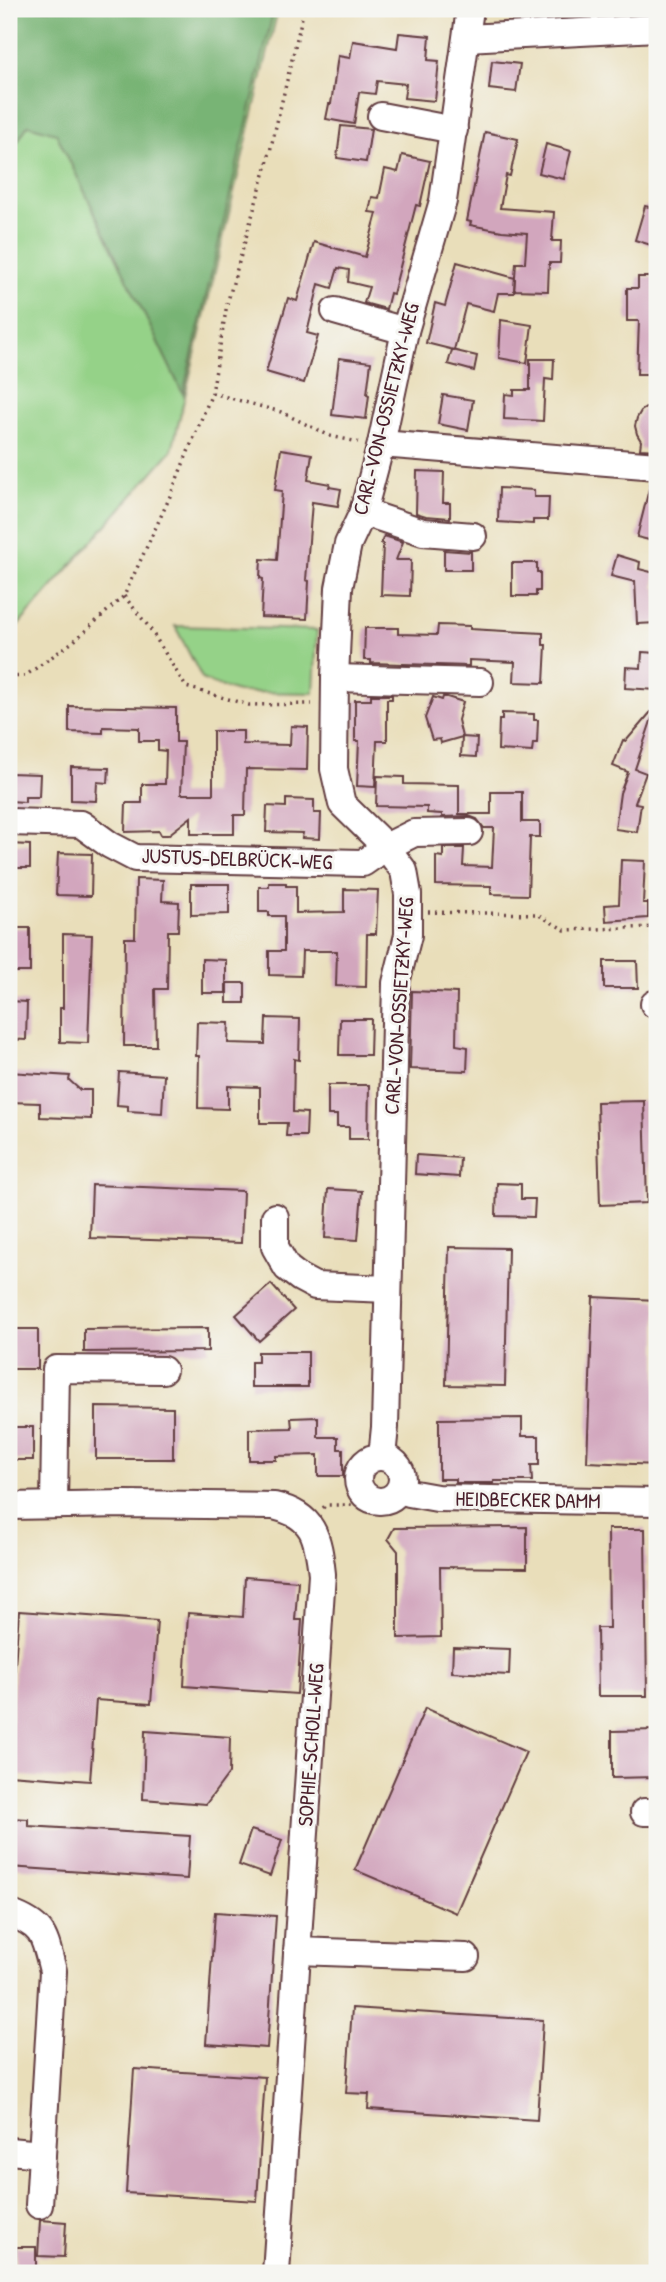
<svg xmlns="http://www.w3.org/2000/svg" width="666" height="2282" viewBox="0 0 666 2282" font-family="'Patrick Hand',sans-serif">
	<rect width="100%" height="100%" fill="#f6f6f2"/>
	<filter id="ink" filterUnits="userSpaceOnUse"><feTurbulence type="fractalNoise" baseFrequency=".0143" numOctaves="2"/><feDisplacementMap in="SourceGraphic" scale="14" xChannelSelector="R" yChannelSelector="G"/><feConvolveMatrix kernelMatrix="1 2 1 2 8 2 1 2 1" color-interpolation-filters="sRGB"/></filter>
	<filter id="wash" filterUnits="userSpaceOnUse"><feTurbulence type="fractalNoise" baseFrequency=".00686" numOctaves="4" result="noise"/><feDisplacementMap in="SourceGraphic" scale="28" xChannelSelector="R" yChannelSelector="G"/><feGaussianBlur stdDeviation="1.57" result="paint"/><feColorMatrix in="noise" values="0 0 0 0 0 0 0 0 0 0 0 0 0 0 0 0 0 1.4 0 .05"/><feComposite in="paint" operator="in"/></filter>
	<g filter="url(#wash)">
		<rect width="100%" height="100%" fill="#e9deba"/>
		<g fill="#95d288" stroke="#70785a" stroke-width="2">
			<path d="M9 9H278L172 450 9 636Z"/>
			<path d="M175 626 317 630 314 693 237 692 203 680Z"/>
		</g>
		<path fill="#78b474" stroke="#616a50" stroke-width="2" d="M9 9H274L183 394 56 133 28 125 9 155Z"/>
		<g id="blocks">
			<g fill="#d2a6bd">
				<path d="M399 33 430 36 428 60 439 61 435 101 404 98 406 84 377 81 375 94 359 92 354 124 326 119 329 104H331L338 56 350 58 353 41 397 48Z"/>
				<path d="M492 61 520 64 516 92 489 89Z"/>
				<path d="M341 126 371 129 366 162 337 158Z"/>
				<path d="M485 132 518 139 510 176 506 175 500 208 554 212 552 241H561L560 263H549L548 291 514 290 516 263H525L527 233 502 231 470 225 471 222 467 221Z"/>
				<path d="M546 144 571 151 564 179 539 173Z"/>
				<path d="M402 155 430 161 420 206 416 205 393 294 390 293 386 309 364 303 369 287 348 282 349 270 338 268 332 288 319 284 307 333 318 336 304 383 266 372 288 298 297 301 314 242 365 257 377 213 369 212 372 197 379 198 385 169 398 172Z"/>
				<path d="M645 206 657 209V247L635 240Z"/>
				<path d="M457 262 515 278 514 293H498L494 311 466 304 454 350 426 343 435 303 445 306Z"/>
				<path d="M638 277H657V374H637L639 321H627V288H638Z"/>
				<path d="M501 320 532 325 527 363 499 358Z"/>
				<path d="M452 350 477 356 474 371 448 364Z"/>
				<path d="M339 358 371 362 367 394 369 395 366 419 332 415Z"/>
				<path d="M530 359H554L553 380 545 379 543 421 504 419 505 394 514 395V390H530Z"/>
				<path d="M443 395 473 400 468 430 438 424Z"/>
				<path d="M657 401V450L640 449 641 441 637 434 635 426 637 418 641 411Z"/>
				<path d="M281 449 312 454 308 480 330 484 329 487 341 489 338 506 312 502 306 580 309 581 307 619 261 617 263 579 260 578 261 559 277 560 282 491 275 490Z"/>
				<path d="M417 471 444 472 443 503H450V518L426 516 416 513Z"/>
				<path d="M651 481 657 482V542L637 537Z"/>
				<path d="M499 488 534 490V497H549L548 520H533V524L498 522Z"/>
				<path d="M384 536 403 542 396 560H411L410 596 381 595 383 544 381 543Z"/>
				<path d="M444 550 471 552V570H444Z"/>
				<path d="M617 555 640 562 639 569 655 573 654 588H657V623L637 624 635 580V582L611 576Z"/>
				<path d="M512 563H537V572H540V591H536V596H512Z"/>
				<path d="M438 625 470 626V629L543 633V645H546L544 683 514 682 515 662 469 660V666L371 663V660H364L365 628H398V634L437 635Z"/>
				<path d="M642 652 657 653V690L625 688 626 667 641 668Z"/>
				<path d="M371 695H392V699H387V741H377L375 787 357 786 359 741H355V700H371Z"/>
				<path d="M433 697 442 700 443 697H447L463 702 458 720 462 737 441 743 440 739 432 740 425 718Z"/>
				<path d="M69 706 176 708V742H183L181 794H213V731H243V744L290 745 291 726 308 727 307 770 246 769 245 815H234V834H191V817L168 835H161L159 831 125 832 126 803H142V784H165L166 751 158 750V741H139V728L103 727V733L69 732Z"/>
				<path d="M656 706 635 769 646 773 635 803 641 804 637 832 615 829 620 793 628 772 613 766 623 740 626 741Z"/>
				<path d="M502 713 534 714V720H538L537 743H533L532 752 498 750 499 720H502Z"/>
				<path d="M462 737 477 738 476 757 461 756Z"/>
				<path d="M71 767 109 768 108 783 97 782 96 801 71 800Z"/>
				<path d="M9 773 40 774 39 797H25V802L9 801Z"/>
				<path d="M377 776 404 777V784L459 785V814H491V792H522V822H540V837H530L528 895 491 894V886L436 885V856L443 857V848H464L463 866 492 867 494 828H484L477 819 469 816 442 817V814L427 813V807L376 806Z"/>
				<path d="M286 799 314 800V813H321L320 839 302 838 303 833 266 832 267 806 286 807Z"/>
				<path d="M9 844 30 845V868H9Z"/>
				<path d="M58 853 92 854 91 896 56 895Z"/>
				<path d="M621 860 645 861 643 903H648V918L606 921 605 905 619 904Z"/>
				<path d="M136 879 163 880 162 901 179 902 178 931H168L167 989H155L156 1046H124L125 938H135Z"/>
				<path d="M269 883H286V886H296V913L344 912V889L378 890 376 934H367L366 987 336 986 337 951H302L301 976 269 975V951H284V916H269V912H259V887H269Z"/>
				<path d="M191 884H229V914L191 915Z"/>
				<rect x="9" y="928" width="21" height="44"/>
				<path d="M63 934 92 935 88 1043 60 1042V1008H63Z"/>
				<path d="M202 959 226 960V993H202Z"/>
				<path d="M604 961H637L638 988H604Z"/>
				<rect x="227" y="983" width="18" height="20"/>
				<path d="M412 991 457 993 456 1045 468 1047 467 1071 410 1069Z"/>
				<path d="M9 1001 27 1002 26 1040 9 1039Z"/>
				<path d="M266 1018 300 1019 299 1060 294 1059 293 1112 307 1113 306 1136H286L287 1123H260V1087L228 1086V1109L198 1108 199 1056H196L197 1022 229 1023 228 1043 265 1044Z"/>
				<path d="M340 1019H371L370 1055H339Z"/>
				<path d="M9 1072 70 1076 69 1080 80 1090H91V1119L40 1117V1103L9 1102Z"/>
				<path d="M119 1072 164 1075 162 1113 128 1111V1106L117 1105Z"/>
				<path d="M328 1085H369L368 1139H349V1127H337V1115H328Z"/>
				<path d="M644 1101 647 1203 600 1205 597 1102Z"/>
				<path d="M416 1155 460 1158 459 1177 415 1174Z"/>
				<path d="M497 1183 521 1184V1199H535L534 1217 496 1216Z"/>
				<path d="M92 1185 243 1191 241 1243 90 1238Z"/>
				<path d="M328 1189 362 1191 358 1240 325 1238Z"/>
				<path d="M449 1247 508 1248 505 1386 446 1385Z"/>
				<path d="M271 1284 294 1310 259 1341 236 1315Z"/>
				<path d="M593 1297 657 1300V1465L587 1462Z"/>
				<path d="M208 1328V1351L84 1352V1329Z"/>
				<rect x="9" y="1329" width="29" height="40"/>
				<path d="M258 1352H308V1387H251V1362H258Z"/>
				<path d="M96 1407 173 1408V1459H96Z"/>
				<path d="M318 1417V1437H338V1449H343V1476H318V1455L276 1456V1460H249V1429L292 1428 291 1418Z"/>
				<path d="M522 1418V1436H539V1465H531L532 1481H494V1483H456V1479H439V1419Z"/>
				<rect x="9" y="1427" width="24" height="33"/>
				<path d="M527 1527V1568L440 1567 441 1637 398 1638V1551L388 1539 394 1528Z"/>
				<path d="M608 1529H645L647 1696H598L597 1628H609Z"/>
				<path d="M245 1577 298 1581 295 1620H302L297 1694 184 1686 188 1613 243 1617Z"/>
				<path d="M19 1611 157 1621 151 1704 96 1700 90 1781 9 1775V1721H11Z"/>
				<path d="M453 1647 510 1649 509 1675 452 1672Z"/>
				<path d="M425 1708 526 1752 456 1913 355 1870Z"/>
				<path d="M657 1730V1777L612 1778V1731Z"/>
				<path d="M145 1731 230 1737 229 1773 206 1804 143 1799Z"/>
				<path d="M9 1818 28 1819V1826L190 1836 187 1879 9 1867Z"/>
				<path d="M251 1830 282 1840 270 1876 239 1865Z"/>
				<path d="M215 1912 276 1916 267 2048 206 2044Z"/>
				<path d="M352 2008 543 2020 537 2120 368 2109 369 2094 346 2093Z"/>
				<path d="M134 2069 265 2077 257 2201 126 2193Z"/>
				<path d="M40 2220 66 2222 64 2257 38 2256Z"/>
				<path d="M16 2247H36V2269L15 2268Z"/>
			</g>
		</g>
	</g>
	<g filter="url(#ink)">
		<use href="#blocks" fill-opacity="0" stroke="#623c40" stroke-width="2"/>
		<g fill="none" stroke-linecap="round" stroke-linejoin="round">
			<g stroke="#623c40" stroke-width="30">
				<g id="minor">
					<path d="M467 38 657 28"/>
					<path d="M381 116 454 130"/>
					<path d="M335 311 405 331"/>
					<path d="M381 444 657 466"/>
					<path d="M363 512 423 532 473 536"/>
					<path d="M335 678 480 682"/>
					<path d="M9 822 81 824 110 845 135 858 363 863 386 847 414 833 469 832"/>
					<path d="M654 1004H657"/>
					<path d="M275 1217V1247L287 1268 300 1278 315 1286 388 1289"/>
					<circle cx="380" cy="1479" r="22"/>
					<path d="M382 1457 385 1427 396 983 408 935V894L404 871 386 847 342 804 334 769 335 678 339 588 348 544 363 512 381 444 405 331 443 201 470 9"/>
					<path d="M401 1488 409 1493 437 1498 657 1502"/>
					<path d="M54 1505 56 1369 163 1370"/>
					<path d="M9 1506 125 1504 274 1506C314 1515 318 1537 322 1574L276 2273"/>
					<path d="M644 1812H657"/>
					<path d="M9 1913C45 1926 44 1936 53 1971L39 2205"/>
					<path d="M297 1951 466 1957"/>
					<path d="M9 2151 42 2154"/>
				</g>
			</g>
			<g stroke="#623c40" stroke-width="3.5" stroke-dasharray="2 5" stroke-linecap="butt">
				<path d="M212 393 281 412 330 436 358 442"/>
				<path d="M124 596 149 627 186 687 249 705 312 704"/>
				<path d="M9 677 25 676 74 641 124 596 168 501 212 393 227 304 267 164 304 9"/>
				<path d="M428 912 537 914 565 930 657 927"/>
				<path d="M323 1508 326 1505H354L364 1495"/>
			</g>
			<use href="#minor" stroke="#fff" stroke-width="26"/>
		</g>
	</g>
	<g text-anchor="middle" stroke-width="6" stroke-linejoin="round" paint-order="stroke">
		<g font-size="21" fill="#4a1f2b" stroke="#f6f6f2">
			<text transform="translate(386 409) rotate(-76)" y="7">CARL-VON-OSSIETZKY-WEG</text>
			<text transform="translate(237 859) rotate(2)" y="7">JUSTUS-DELBRÜCK-WEG</text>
			<text transform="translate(399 1006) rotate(-86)" y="7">CARL-VON-OSSIETZKY-WEG</text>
			<text transform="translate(528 1500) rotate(1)" y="7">HEIDBECKER DAMM</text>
			<text transform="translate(311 1745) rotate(-86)" y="7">SOPHIE-SCHOLL-WEG</text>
		</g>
	</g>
	<rect width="666" height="2282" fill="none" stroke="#f6f6f2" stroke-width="35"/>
</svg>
